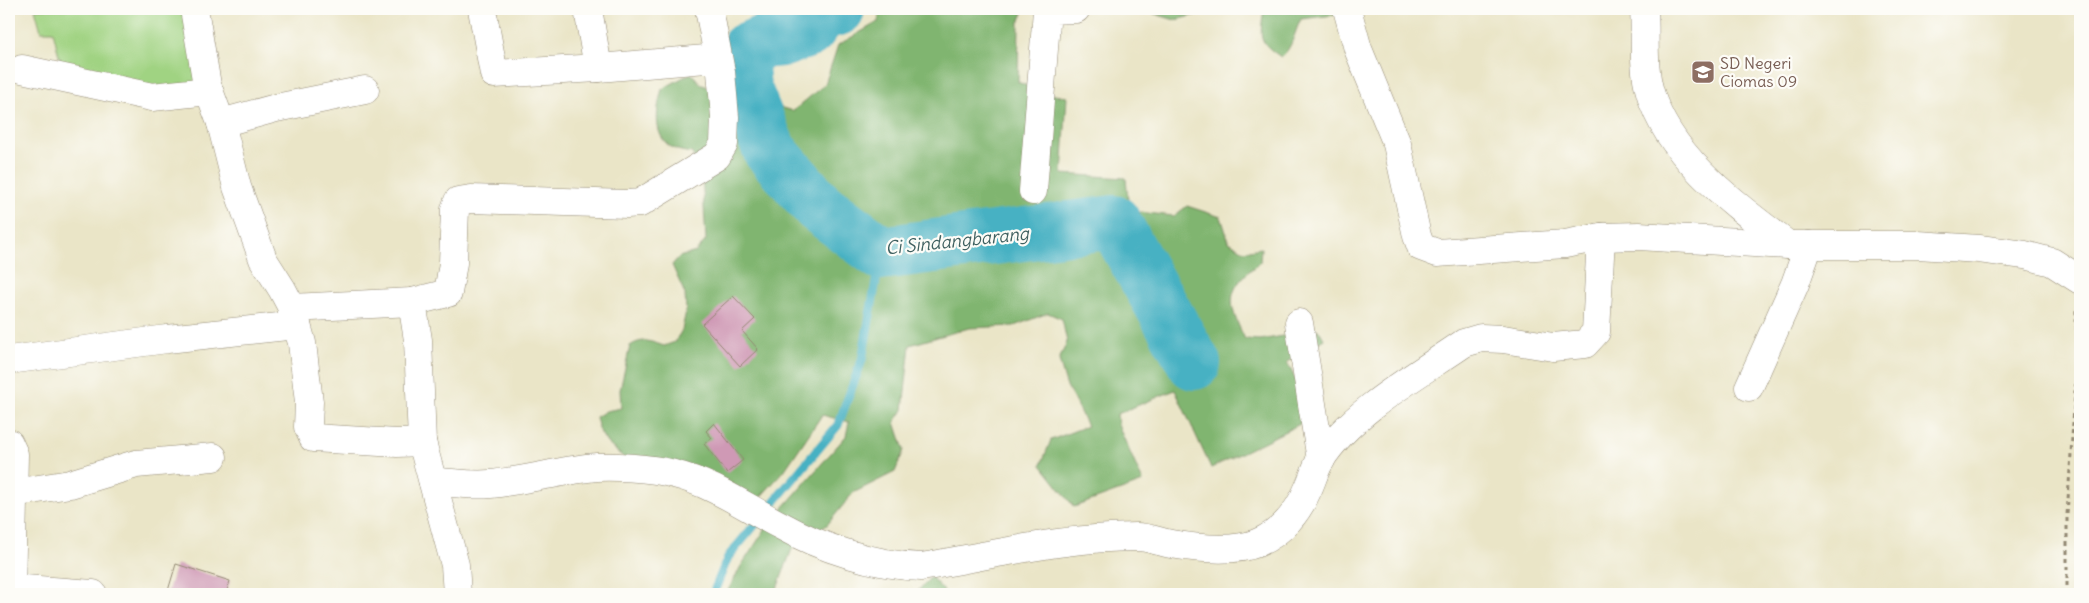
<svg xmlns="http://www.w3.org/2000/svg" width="2089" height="603" viewBox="0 0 2089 603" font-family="Delius,sans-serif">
	<rect width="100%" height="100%" fill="#fdfcf7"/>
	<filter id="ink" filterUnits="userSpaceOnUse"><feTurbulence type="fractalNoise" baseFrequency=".02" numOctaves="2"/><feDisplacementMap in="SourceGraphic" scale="10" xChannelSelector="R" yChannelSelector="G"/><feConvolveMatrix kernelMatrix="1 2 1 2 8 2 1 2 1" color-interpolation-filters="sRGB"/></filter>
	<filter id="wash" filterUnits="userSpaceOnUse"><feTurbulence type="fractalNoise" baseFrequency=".0096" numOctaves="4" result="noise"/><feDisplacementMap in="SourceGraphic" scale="20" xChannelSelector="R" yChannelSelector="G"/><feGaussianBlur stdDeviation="1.12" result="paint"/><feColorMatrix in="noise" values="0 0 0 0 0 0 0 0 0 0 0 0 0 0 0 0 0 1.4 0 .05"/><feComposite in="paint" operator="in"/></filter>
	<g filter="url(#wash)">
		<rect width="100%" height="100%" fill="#eae5c7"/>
		<path fill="#a0d382" stroke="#6e7e50" d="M35 9H190L209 95 63 73 53 31H41Z"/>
		<g fill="#80b570" stroke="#5e7047">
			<path d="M880 9H1025L1019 22 1018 82 1043 93 1067 97 1062 174 1126 178 1129 211 1174 216 1187 206 1221 217 1229 242 1244 251 1261 248 1260 262C1226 289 1226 301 1245 339L1260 340 1319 330 1324 339 1287 362 1314 417 1211 468 1175 390 1117 414 1118 425 1143 482 1074 507 1041 465 1051 440 1087 426 1066 384 1059 360 1067 342 1062 319 1048 313 1014 326 969 328 910 345 903 410 895 422 904 450 895 472 853 493 827 525 792 549 775 594H726L741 566 768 525 846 436 849 422 822 415 784 471 754 504 644 475 607 443 599 430 596 417 606 411 621 408 620 390 630 346C642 338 650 341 664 346L675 342 682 330 686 311 685 294 672 265 679 257 696 252 706 240 702 174 692 153C686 152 678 151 673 148 651 136 657 108 662 89L691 73 702 85 793 111 825 84 838 45 878 22Z"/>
			<path d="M1138 9H1201L1199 14 1175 20Z"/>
			<path d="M1264 9H1353L1351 13 1301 19C1294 32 1293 48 1281 57 1257 41 1260 37 1264 9Z"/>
			<path d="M931 577 947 594H915Z"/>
		</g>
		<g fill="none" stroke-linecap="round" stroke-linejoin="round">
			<g stroke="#46b1c3" stroke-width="9">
				<path d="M787 9 788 19 795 35"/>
				<path d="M816 9 822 13"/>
				<path d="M713 594 728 557 838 425 862 360 881 253"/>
			</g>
			<path stroke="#46b1c3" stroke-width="54" d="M838 9 822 13 808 31 783 40 763 42 747 49 742 67 744 87 770 151 818 206 881 253 1114 222 1194 363"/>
		</g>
		<g id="blocks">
			<g fill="#cf99b5">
				<path d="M733 296 755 319 742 331 758 349 740 366 702 324Z"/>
				<path d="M714 423 743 460 727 473 704 444 712 438 706 431Z"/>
				<path d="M176 564 230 581 226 594H167Z"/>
			</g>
		</g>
	</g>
	<g filter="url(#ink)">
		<use href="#blocks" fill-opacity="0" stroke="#928872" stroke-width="1"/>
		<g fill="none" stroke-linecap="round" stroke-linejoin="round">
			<g stroke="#928872" stroke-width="29">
				<g id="minor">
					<path d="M194 9 207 85 221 123 237 187 263 259 282 289 292 308 297 325 302 343 309 402 308 427 313 438 397 443 422 442 418 340 412 302 448 293 453 263 455 209 458 201 471 199 627 204 640 203 717 156 724 144 725 117 721 72 709 9"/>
					<path d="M482 9 494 74 598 68"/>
					<path d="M588 9 598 68 718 58"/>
					<path d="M1347 9 1358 49 1397 144 1417 236 1421 247 1437 253 1565 244 1601 237 1639 236 1788 245H1918L1979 249 2025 255 2052 262 2080 280"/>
					<path d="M1644 9C1646 36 1642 65 1650 92 1668 157 1737 206 1788 245"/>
					<path d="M22 69 152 97 209 91"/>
					<path d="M221 123 276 108 365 90"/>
					<path d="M1033 191 1047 10 1076 9"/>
					<path d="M292 308 412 302"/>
					<path d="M1299 323 1321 460"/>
					<path d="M9 360 167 339 297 325"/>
					<path d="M1749 387 1795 284 1809 245"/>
					<path d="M422 442 455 565 457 594"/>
					<path d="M9 443 14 454 11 594"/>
					<path d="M433 482C451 482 471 486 490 484 523 481 555 472 587 468 609 465 653 468 674 474 714 484 745 507 780 525 821 548 873 565 921 567 992 555 1065 537 1137 537 1148 537 1160 542 1171 544 1195 548 1233 553 1257 543 1282 533 1299 511 1309 487 1313 478 1316 467 1321 459 1352 411 1418 375 1464 343L1481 338 1503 339 1553 347 1585 344 1596 332 1601 237"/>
					<path d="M13 493 70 484 136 464 213 457"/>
					<path d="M11 588 93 594"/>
				</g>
			</g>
			<path stroke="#928872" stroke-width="3" stroke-dasharray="4 4" stroke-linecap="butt" d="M2067 594V515L2077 361 2076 308"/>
			<use href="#minor" stroke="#fff" stroke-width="28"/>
		</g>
	</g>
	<defs>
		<g id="school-square" transform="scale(1.25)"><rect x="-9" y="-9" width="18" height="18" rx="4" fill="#8d6e63" stroke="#fdfcf7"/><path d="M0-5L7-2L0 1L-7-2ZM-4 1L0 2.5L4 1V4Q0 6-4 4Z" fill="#fff"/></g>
	</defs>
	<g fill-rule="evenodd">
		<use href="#school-square" x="1703" y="72"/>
	</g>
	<g text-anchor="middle" stroke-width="4.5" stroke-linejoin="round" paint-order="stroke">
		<g font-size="16" fill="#785e54" stroke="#fdfcf7" text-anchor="start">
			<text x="1720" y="69">SD Negeri<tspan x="1720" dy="18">Ciomas 09</tspan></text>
		</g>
		<g font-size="18" font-style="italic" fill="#3f6060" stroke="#fdfcf7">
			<text transform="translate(957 241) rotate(-6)" y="6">Ci Sindangbarang</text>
		</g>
	</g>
	<rect width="2089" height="603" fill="none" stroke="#fdfcf7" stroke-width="30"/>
</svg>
